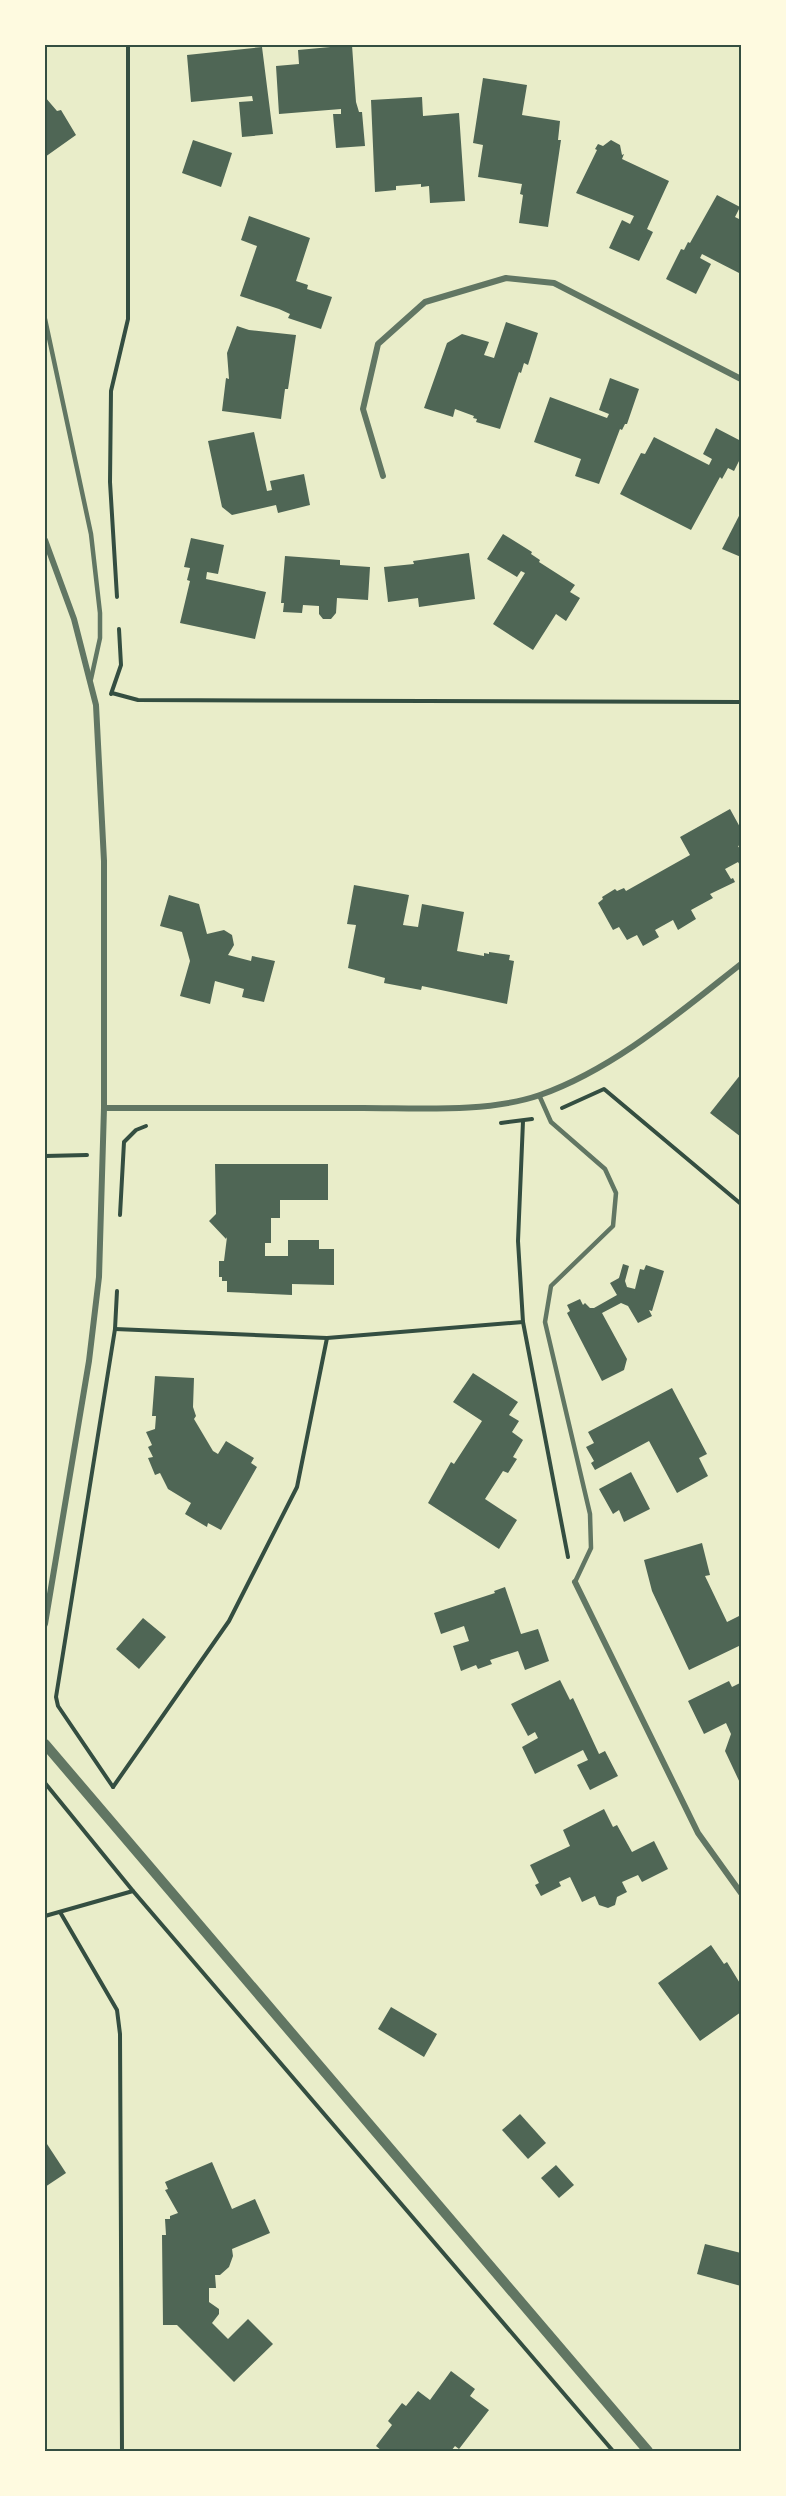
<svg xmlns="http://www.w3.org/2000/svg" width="786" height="2496" viewBox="0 0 786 2496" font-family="'Nunito Sans',sans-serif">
	<rect width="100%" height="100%" fill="#e9edc9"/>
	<g fill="#4f6655">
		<path d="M352 45 356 102 359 112H362L365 146 336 148 333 114H341V109L279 114 276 66 299 64 298 50Z"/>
		<path d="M262 47 273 134 242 137 239 102 253 101 252 96 191 102 187 55Z"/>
		<path d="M483 78 527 85 522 115 560 121 558 140H561L548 227 519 223 523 195 520 194 522 184 478 177 483 145 473 143Z"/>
		<path d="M45 97 57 111 61 110 76 135 45 157Z"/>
		<path d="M422 97 423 116 459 113 465 201 430 203 429 186 421 187V184L396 186V190L375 192 371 100Z"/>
		<path d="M193 140 232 153 221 187 182 173Z"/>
		<path d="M611 140 620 145 622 155 624 154 622 159 669 181 647 229 653 232 639 261 609 248 622 220 630 224 634 216 576 193 597 150 595 149 598 144 603 146Z"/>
		<path d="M717 195 740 207 735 217 741 220V274L702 254 700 258 711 264 696 294 666 279 681 249 684 250 688 242 690 243Z"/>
		<path d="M249 216 310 238 296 281 308 285 307 289 332 297 321 329 288 318 290 314 279 309 240 296 257 246 241 240Z"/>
		<path d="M506 322 538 333 528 365 524 363 521 373 519 372 500 429 476 422 477 419 473 418 474 416 455 409 453 417 424 408 447 343 462 334 489 342 484 355 494 358Z"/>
		<path d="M237 326 249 330 296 335 288 389H285L281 419 222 411 226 378 229 379 227 353Z"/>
		<path d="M610 378 639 389 627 424H625L622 430 620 429 599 484 575 476 581 459 534 442 550 397 607 418 609 414 599 410Z"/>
		<path d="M716 428 741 441V457L734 471 728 468 722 479 720 477 691 530 620 494 641 453 645 454 654 437 709 465 712 459 703 454Z"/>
		<path d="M254 432 267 491 272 490 270 481 304 474 310 505 278 513 276 505 232 515 222 507 208 441Z"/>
		<path d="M741 512V557L722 549Z"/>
		<path d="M503 534 532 552 531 554 540 560 539 562 575 585 570 592 580 598 566 621 556 614 533 650 493 624 525 573 521 571 517 577 487 559Z"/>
		<path d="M191 538 224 545 218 574 207 572 206 579 266 592 255 639 180 623 190 581 187 580 190 568 184 567Z"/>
		<path d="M469 553 475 599 419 607 418 598 388 602 384 567 414 564 413 561Z"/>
		<path d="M285 556 340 560V565L370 567 368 600 337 598 336 613 331 619H323L319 614V606L303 605 302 613 283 612 284 603H281Z"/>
		<path d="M730 809 741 829V845L738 846 741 851V867L738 862 725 869 731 879 733 878 735 882 710 894 713 898 691 910 696 919 678 930 673 920 655 930 659 937 643 946 637 935 627 940 619 927 613 930 598 903 603 899 602 897 615 889 617 891 624 888 626 891 690 855 680 837Z"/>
		<path d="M354 885 409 895 403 925 418 927 422 904 464 912 457 951 484 956V953L489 954V952L510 955 509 960 514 961 507 1004 422 986 421 990 384 983 385 978 348 968 356 925 347 924Z"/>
		<path d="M169 895 199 904 207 934 224 930 232 935 234 945 228 955 251 961 252 956 275 961 264 1002 242 997 244 989 215 981 210 1004 180 996 190 961 182 932 160 926Z"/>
		<path d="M741 1074V1137L710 1113Z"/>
		<path d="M215 1164H328V1200H280V1218H271V1243H265V1256H288V1240H319V1249H334V1285L292 1284V1295L227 1292V1281H222V1277H219V1261H224L227 1237 226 1239 209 1221 216 1214Z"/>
		<path d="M623 1264 629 1266 625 1281 627 1287 635 1289 640 1269 644 1270 646 1265 664 1271 652 1311 649 1310 652 1316 638 1323 628 1306 621 1303 602 1313 627 1359 624 1370 602 1381 567 1313 570 1311 567 1305 580 1299 583 1305 585 1303 590 1308H594L617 1295 610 1283 619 1278Z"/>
		<path d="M473 1373 518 1402 509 1415 519 1421 512 1432 523 1440 513 1457 517 1459 508 1473 503 1471 485 1499 517 1520 499 1549 428 1503 451 1462 454 1464 482 1421 453 1402Z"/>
		<path d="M155 1376 194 1378 193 1407 196 1416 194 1419 213 1451 218 1454 226 1441 254 1458 251 1463 257 1467 221 1530 208 1523 207 1527 185 1514 191 1503 168 1489 160 1473 155 1475 148 1458 153 1457 148 1447 152 1445 146 1432 155 1429 156 1416H152Z"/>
		<path d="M672 1388 707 1454 699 1458 708 1476 677 1493 649 1441 595 1470 591 1463 594 1461 586 1447 594 1443 588 1432Z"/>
		<path d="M631 1472 650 1509 624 1522 619 1510 613 1514 599 1489Z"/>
		<path d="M702 1543 710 1575 705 1576 727 1622 741 1615V1645L689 1670 652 1591 644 1560Z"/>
		<path d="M505 1587 521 1634 538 1629 549 1661 525 1670 518 1651 490 1660 492 1664 478 1669 476 1665 461 1671 453 1646 469 1641 464 1626 441 1634 434 1613 495 1593 494 1591Z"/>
		<path d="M143 1618 166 1637 139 1669 116 1649Z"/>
		<path d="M560 1680 570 1700 573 1698 599 1754 605 1751 618 1776 590 1790 577 1765 588 1760 583 1750 535 1774 522 1747 538 1738 535 1732 528 1736 511 1704Z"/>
		<path d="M729 1681 732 1687 740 1683 741 1685V1785L725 1751 731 1734 726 1723 704 1734 688 1701Z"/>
		<path d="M604 1809 613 1827 617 1825 632 1852 654 1841 668 1869 642 1882 638 1875 622 1882 627 1892 617 1897 615 1905 608 1908 599 1905 595 1896 582 1902 570 1877 559 1882 561 1886 541 1896 535 1885 539 1883 530 1865 570 1846 563 1830Z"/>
		<path d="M711 1945 724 1964 727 1962 741 1985V2012L700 2041 658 1983Z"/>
		<path d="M391 2007 437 2034 424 2057 378 2029Z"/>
		<path d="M520 2114 546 2143 528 2159 502 2130Z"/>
		<path d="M45 2141 66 2173 45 2187Z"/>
		<path d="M212 2162 232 2209 255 2199 270 2233 232 2249 233 2256 229 2267 220 2275H215L216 2288H209V2302L219 2309V2314L212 2323 228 2339 248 2319 273 2344 234 2382 177 2325H163L162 2235H166L165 2219H170V2216L178 2213 165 2190 168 2189 165 2182Z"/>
		<path d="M556 2165 574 2185 559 2198 541 2178Z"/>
		<path d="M705 2244 741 2253V2286L697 2274Z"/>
		<path d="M451 2371 475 2389 470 2396 489 2410 459 2449 455 2446 451 2451H382L376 2446 392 2425 388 2421 402 2403 406 2406 418 2391 430 2400Z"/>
	</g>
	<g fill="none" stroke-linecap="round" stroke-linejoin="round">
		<g stroke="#344e41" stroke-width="4">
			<path d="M117 597 110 482 111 391 128 319V45"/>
			<path d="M112 693 138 700 741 702"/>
			<path d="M111 694 121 665 119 629"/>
			<path d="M562 1108 604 1089 741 1204"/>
			<path d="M523 1121 518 1241 523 1322 568 1557"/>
			<path d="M501 1123 532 1119"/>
			<path d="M45 1156 87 1155"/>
			<path d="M120 1215 124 1142 136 1130 146 1126"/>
			<path d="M115 1329 327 1338 523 1322"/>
			<path d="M45 1783 133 1891 613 2451"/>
			<path d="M113 1787 58 1706 56 1697 115 1329 117 1291"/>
			<path d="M113 1787 229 1621 297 1487 327 1338"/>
			<path d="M60 1912 117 2010 120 2034 122 2451"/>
			<path d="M45 1916 133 1891"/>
		</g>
		<g stroke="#617663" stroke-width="4.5">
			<path d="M45 319 91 534 100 613V638L91 679"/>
			<path d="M539 1095 551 1122 605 1169 616 1193 613 1226 551 1286 545 1322 590 1514 591 1548 575 1582"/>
		</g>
		<g stroke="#617663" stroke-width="6">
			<path d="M383 476 363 409 378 344 425 302 506 278 554 283 741 379"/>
			<path d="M45 540 74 619 96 705 104 861V1108L99 1277 89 1361 45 1624"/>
			<path d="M104 1108C190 1108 277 1108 363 1108 418 1108 488 1113 540 1095 614 1069 680 1012 741 964"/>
			<path d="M575 1582 698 1833 741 1893"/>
		</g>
		<path stroke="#617663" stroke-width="10" d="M45 1744 648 2451"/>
	</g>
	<rect width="786" height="2496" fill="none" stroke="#fefae0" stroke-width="93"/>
	<rect x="46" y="46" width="694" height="2404" fill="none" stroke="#344e41" stroke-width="2"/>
</svg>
